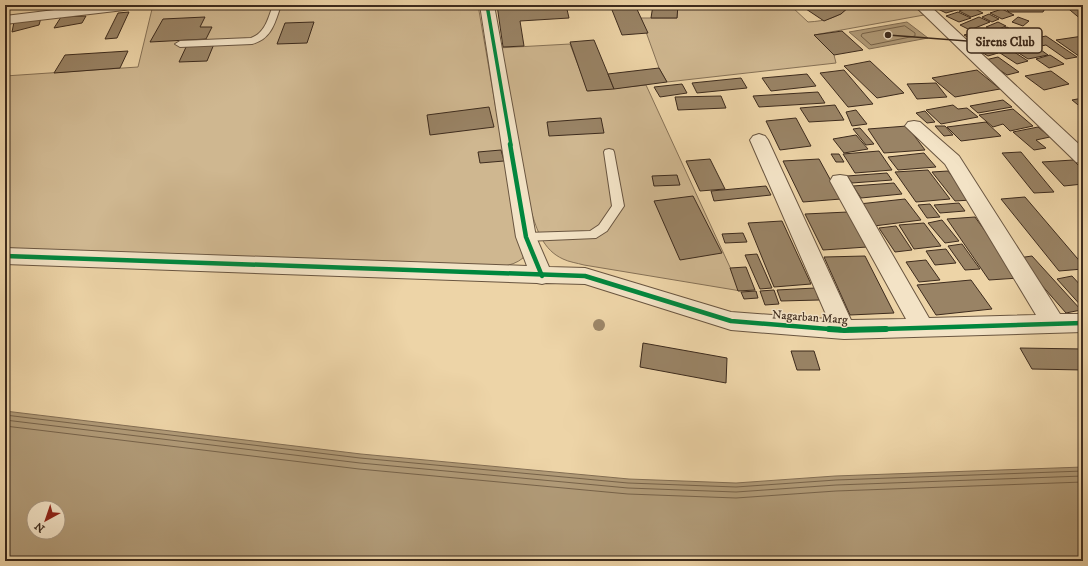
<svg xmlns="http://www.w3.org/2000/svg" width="1088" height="566" viewBox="0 0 1088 566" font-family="'IM FELL DW Pica',serif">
	<rect width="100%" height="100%" fill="#edd4a7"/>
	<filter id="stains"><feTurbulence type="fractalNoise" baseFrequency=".005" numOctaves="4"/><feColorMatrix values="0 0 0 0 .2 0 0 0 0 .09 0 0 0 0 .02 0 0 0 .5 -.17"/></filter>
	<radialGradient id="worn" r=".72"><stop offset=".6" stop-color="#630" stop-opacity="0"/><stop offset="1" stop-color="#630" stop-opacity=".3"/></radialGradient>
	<g fill="#cfb790" stroke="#867156">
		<path d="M153 5H478L519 242 524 251 523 258C511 268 494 267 478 268L5 248V76L138 67Z"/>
		<path d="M678 5H756L792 7 808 22C825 21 839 18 851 5H912L924 15 814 35 834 55 836 63 667 82 659 68 641 18H677Z"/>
		<path d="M570 44 588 91 646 85 741 291 584 265C577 263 569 262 563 259 543 250 537 230 531 211L498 48Z"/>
	</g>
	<g fill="#b19b78" stroke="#836e54" fill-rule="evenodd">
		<path d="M907 22 928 38 869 49 849 32Z"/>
		<path d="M5 411 361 454 629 479 736 483 835 476 1083 467V561H5ZM34 508H58V532H34Z"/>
	</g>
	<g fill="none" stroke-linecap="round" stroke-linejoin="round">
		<g stroke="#77634a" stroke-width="1">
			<path d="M905 26 915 33V36L871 45 861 36 862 34Z"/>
			<path d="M5 415 360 458 628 483 736 487 836 480 1083 471"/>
			<path d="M5 420 360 463 628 488 736 492 836 485 1083 476"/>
			<path d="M5 426 359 469 628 494 736 498 836 491 1083 482"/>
		</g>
	</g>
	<g fill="#998365" stroke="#3d2b1d">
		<path d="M497 5H566L569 18 520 21 524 46 503 47Z"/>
		<path d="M610 5H635L648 33 622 35Z"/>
		<path d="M653 5H678L677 18H651Z"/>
		<path d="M800 5H851L841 14 824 21Z"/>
		<path d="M940 5H968L970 6 946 13 934 7Z"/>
		<path d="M1002 5H1047L1043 12H1009Z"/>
		<path d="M1064 5H1083V21Z"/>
		<path d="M971 7 983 13 971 17 959 11Z"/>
		<path d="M1002 9 1014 15 1002 19 990 13Z"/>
		<path d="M129 12 117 38 105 39 118 13Z"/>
		<path d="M958 12 971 18 959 22 946 16Z"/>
		<path d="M989 14 999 19 992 22 982 17Z"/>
		<path d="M86 16 82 23 54 28 61 17Z"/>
		<path d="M205 17 200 27H212L206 39 150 42 163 19Z"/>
		<path d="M979 17 990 22 970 30 960 25Z"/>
		<path d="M1018 17 1029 21 1023 26 1012 22Z"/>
		<path d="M41 18 39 25 12 32 14 22Z"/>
		<path d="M314 22 307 43 277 44 285 23Z"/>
		<path d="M998 22 1006 26 994 31 986 27Z"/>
		<path d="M1007 27 1015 32 1003 37 994 33Z"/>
		<path d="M985 29 1002 39 981 45 964 35Z"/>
		<path d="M842 31 863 50 834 55 814 35Z"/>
		<path d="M1046 36 1077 57 1066 59 1046 45 1041 46 1031 39Z"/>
		<path d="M1083 36V59L1056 40Z"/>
		<path d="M594 40 608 74 614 89 587 91 570 42Z"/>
		<path d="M1027 40 1048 55 1028 59 1006 45Z"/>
		<path d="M214 44 207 61 179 62 187 45Z"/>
		<path d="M988 47 998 53 988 56 978 50Z"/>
		<path d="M1008 48 1028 61 1017 64 997 51Z"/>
		<path d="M128 51 120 68 54 73 65 55Z"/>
		<path d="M1050 55 1064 64 1049 68 1036 59Z"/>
		<path d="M998 57 1019 72 1007 75 985 60Z"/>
		<path d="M870 61 904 93 877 98 844 66Z"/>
		<path d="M659 68 667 82 614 89 608 74Z"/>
		<path d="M844 70 873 104 848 107 820 73Z"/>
		<path d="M977 70 1000 89 955 97 932 78Z"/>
		<path d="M1051 71 1069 84 1044 90 1025 76Z"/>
		<path d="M807 74 816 86 771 91 762 78Z"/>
		<path d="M741 78 747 88 697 93 692 83Z"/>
		<path d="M936 83 947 97 917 99 907 84Z"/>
		<path d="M682 84 687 93 660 97 654 87Z"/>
		<path d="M818 92 825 103 759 107 753 96Z"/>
		<path d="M721 96 726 108 678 110 675 97Z"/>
		<path d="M1083 98V109L1072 100Z"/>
		<path d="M1003 100 1012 107 978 113 970 106Z"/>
		<path d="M835 105 844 120 809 122 800 108Z"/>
		<path d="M953 105 958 109 967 108 978 117 941 124 926 110Z"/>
		<path d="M489 107 494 127 430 135 427 115Z"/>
		<path d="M1013 109 1033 126 1010 131 1003 124 993 127 979 115Z"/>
		<path d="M856 110 867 124 852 126 846 112Z"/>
		<path d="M925 111 935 122 927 123 916 113Z"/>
		<path d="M601 118 604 133 549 136 547 122Z"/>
		<path d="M796 118 811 146 780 150 766 121Z"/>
		<path d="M986 122 1001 136 961 141 947 127Z"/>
		<path d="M907 126 925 150 884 153 868 129Z"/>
		<path d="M935 126H945L953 135 944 136Z"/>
		<path d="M1038 127 1050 137 1036 140 1046 148 1034 150 1013 132Z"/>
		<path d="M860 128 874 144 866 145 853 129Z"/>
		<path d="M856 135 868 149 844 153 833 139Z"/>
		<path d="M501 150 504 161 480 163 478 152Z"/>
		<path d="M879 151 892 170 855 173 843 154Z"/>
		<path d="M1021 152 1054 192 1034 193 1002 153Z"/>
		<path d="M924 153 936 167 898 170 888 157Z"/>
		<path d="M831 154H839L844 162H836Z"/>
		<path d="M710 159 725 189 700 191 686 161Z"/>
		<path d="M819 159 841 199 803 202 783 161Z"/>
		<path d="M1073 160 1083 170V184L1064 186 1042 162Z"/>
		<path d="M928 170 950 199 916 202 895 172Z"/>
		<path d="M948 171 971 200 955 201 932 172Z"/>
		<path d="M887 173 892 180 852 183 847 176Z"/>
		<path d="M677 175 680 185 654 186 652 176Z"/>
		<path d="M894 183 902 194 861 198 853 186Z"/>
		<path d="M766 186 771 195 714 201 711 191Z"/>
		<path d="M693 196 722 253 680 260 654 201Z"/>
		<path d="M1025 197 1083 265V269L1059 271 1001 199Z"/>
		<path d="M905 199 921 220 874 226 859 204Z"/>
		<path d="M959 203 965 211 940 213 934 205Z"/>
		<path d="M930 204 940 217 927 218 918 205Z"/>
		<path d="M848 212 867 247 823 250 805 214Z"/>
		<path d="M975 217 1019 278 989 280 947 219Z"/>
		<path d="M942 220 959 241 945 243 928 223Z"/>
		<path d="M782 221 811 284 774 287 748 223Z"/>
		<path d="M924 223 941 246 914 249 899 225Z"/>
		<path d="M896 226 912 250 895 252 879 228Z"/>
		<path d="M743 233 747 242 725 243 722 234Z"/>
		<path d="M962 244 980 269 965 270 948 246Z"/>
		<path d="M946 249 956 263 935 265 926 251Z"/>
		<path d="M757 254 772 288 760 289 745 255Z"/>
		<path d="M865 256 894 313 850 315 824 257Z"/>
		<path d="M1032 256 1081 310 1066 313 1018 258Z"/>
		<path d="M926 260 940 280 919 282 906 262Z"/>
		<path d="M746 267 755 290 738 291 730 268Z"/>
		<path d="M1072 276 1083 288V308L1057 279Z"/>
		<path d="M971 280 992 309 936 315 917 285Z"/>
		<path d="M815 288 819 300 781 301 777 290Z"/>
		<path d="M774 290 779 304 765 305 760 291Z"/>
		<path d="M756 291 758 298 744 299 741 292Z"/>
		<path d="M643 343 727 358 726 383 640 367Z"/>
		<path d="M1020 348 1083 349V370L1032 369Z"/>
		<path d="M791 351H814L820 370H797Z"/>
	</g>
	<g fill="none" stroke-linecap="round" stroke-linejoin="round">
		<g stroke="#695540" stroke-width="2">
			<g id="service">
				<path d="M273 5H281C275 22 272 39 252 44L180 47 175 44 180 41 251 38C265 33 268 19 273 5Z"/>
				<path d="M609 149 613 150 614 152 624 206 607 231 596 238 526 241 522 240 520 237 522 234 526 233 590 231 599 225 612 206 604 152 605 150Z"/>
			</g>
		</g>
		<g stroke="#695540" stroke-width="2">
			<g id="minor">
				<path d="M96 5 131 6 129 9 124 10 5 24V16Z"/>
				<path d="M480 5H494L536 237 549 267 585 268 731 312 828 319 750 140 753 136 759 134 765 136 768 140 851 320 906 319 830 181 833 176 840 175 847 176 929 318 1036 315 945 164 905 126 908 122 914 121 920 122 959 156 1060 314H1083V332L844 339 731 330 585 284 546 283 542 284 537 283 5 264V248L527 266 516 237Z"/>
				<path d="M914 5H929L1083 148V164L1076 162Z"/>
			</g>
		</g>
		<use href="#service" fill="#f3e3c6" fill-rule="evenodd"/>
		<use href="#minor" fill="#f3e3c6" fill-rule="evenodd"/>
		<g stroke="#f3e3c6" stroke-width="5.5">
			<path id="cycleway-far2" d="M487 5 511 145"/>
		</g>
		<g stroke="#f3e3c6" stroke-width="7">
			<g id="cycleway-far1">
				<path d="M510 144 526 237 542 276"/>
				<path d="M5 256 585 276 731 321 841 330"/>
				<path d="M851 330 1083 323"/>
			</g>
		</g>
		<g stroke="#f3e3c6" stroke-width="8">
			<path id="cycleway" d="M829 329 844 330 886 329"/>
		</g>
		<use href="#cycleway-far2" stroke="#00873e" stroke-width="3.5"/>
		<use href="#cycleway-far1" stroke="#00873e" stroke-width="4.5"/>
		<use href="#cycleway" stroke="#00873e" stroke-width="6"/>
	</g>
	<circle fill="#9c8668" cx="599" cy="325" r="6"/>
	<g text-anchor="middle" stroke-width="3" stroke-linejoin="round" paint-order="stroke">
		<g font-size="12" fill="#3d2b1d" stroke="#f3e3c6">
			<text transform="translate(810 317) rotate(4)" y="4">Nagarban Marg</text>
		</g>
	</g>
	<path fill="none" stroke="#3d2b1d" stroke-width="1.5" d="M888 35L967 41"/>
	<circle fill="#3d2b1d" stroke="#f3e3c6" stroke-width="1.5" cx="888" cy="35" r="4"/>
	<rect fill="#f3e3c6" stroke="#3d2b1d" stroke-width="1.5" x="967" y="28" width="75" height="25" rx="4"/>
	<g font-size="13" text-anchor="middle" font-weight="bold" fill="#3d2b1d">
		<text x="1005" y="46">Sirens Club</text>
	</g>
	<rect width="1088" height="566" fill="none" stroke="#edd4a7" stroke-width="20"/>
	<rect x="6" y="6" width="1076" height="554" fill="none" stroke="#3d2b1d" stroke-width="2"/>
	<rect x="10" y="10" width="1068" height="546" fill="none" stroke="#3d2b1d"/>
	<g transform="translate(46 520) rotate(220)"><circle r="19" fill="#f3e3c6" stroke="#aa9982"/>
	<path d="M0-3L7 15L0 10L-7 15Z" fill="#8f2418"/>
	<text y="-6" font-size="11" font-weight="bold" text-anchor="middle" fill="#3d2b1d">N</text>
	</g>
	<rect width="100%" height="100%" filter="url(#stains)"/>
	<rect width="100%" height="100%" fill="url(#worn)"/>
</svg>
